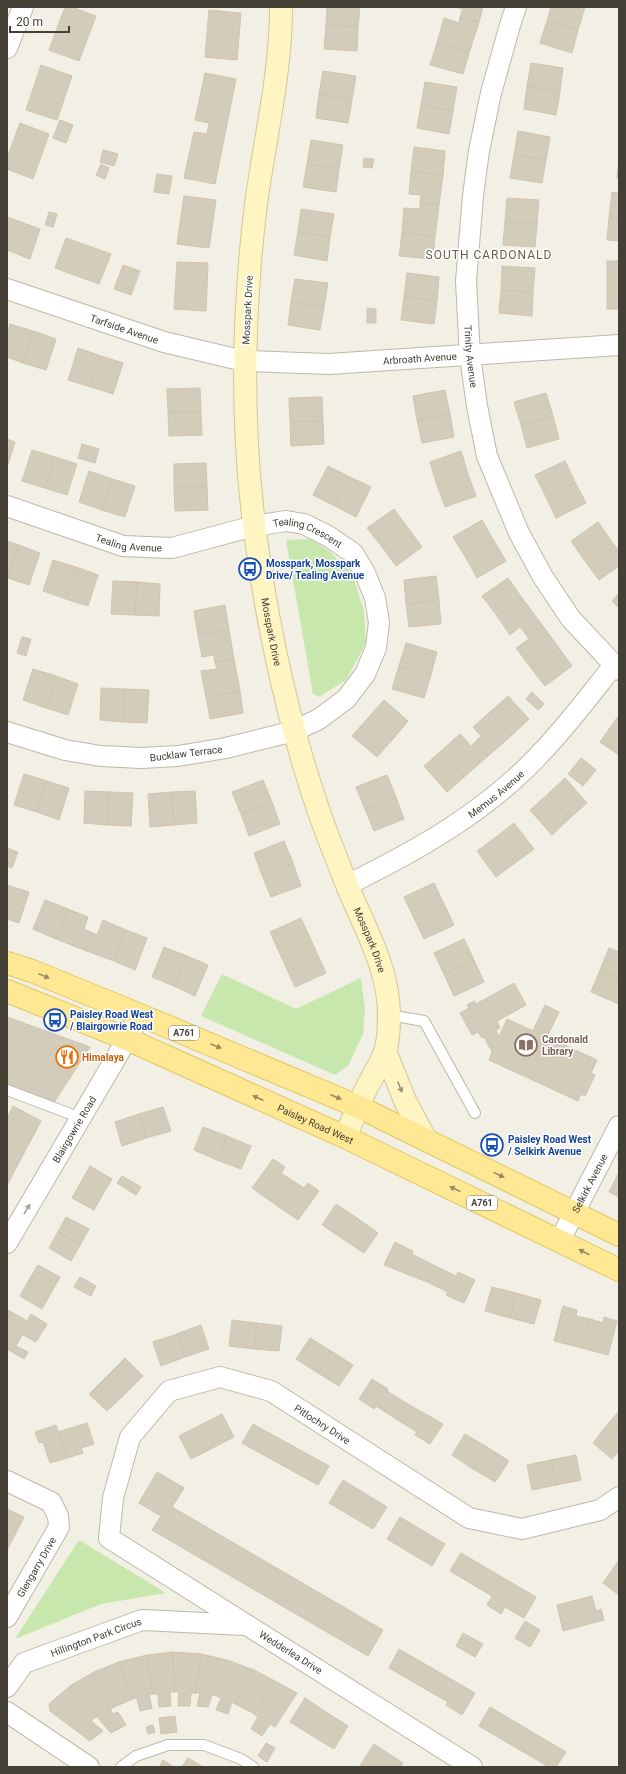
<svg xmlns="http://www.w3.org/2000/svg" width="626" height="1774" viewBox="0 0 626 1774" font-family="Roboto,sans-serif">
	<rect width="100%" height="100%" fill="#f2efe5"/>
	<g fill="#c8e7ad">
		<path d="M311 539 329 551 352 573 364 611 366 643 346 680 319 697 313 694 286 540Z"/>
		<path d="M222 974 296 1009 361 978 365 1009 363 1034 348 1066 335 1075 201 1016Z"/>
		<path d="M79 1540 166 1593 101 1604 15 1639Z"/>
	</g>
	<g fill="#d4ccba" stroke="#cfc4ae">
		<path d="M65 7H72L96 16 79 61 49 50Z"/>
		<path d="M327 7H360L358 27 326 25Z"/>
		<path d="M456 7H483L479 22 460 17 463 9Z"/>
		<path d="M551 7H585L578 30 547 21Z"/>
		<path d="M209 10 241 13 237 60 205 57Z"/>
		<path d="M460 17 479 22 469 53 437 43 444 18 459 23Z"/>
		<path d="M547 21 578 30 572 53 540 43Z"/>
		<path d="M326 25 358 27 357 51 324 49Z"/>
		<path d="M437 43 469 53 463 74 430 65Z"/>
		<path d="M531 63 563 68 560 92 527 86Z"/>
		<path d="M41 65 72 76 57 120 26 110Z"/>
		<path d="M323 71 356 76 352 100 319 94Z"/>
		<path d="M205 73 236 79 215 184 184 178 194 132 207 134 209 123 195 120Z"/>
		<path d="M425 82 457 87 453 111 421 105Z"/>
		<path d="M527 86 560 92 556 115 524 109Z"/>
		<path d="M319 94 352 100 348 123 316 118Z"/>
		<path d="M421 105 453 111 449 134 417 128Z"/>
		<path d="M60 120 73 125 66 143 53 138Z"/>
		<path d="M20 123 49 134 33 179 7 169V158Z"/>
		<path d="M518 131 550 137 546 160 514 155Z"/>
		<path d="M311 140 343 145 339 169 307 164Z"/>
		<path d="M414 147 445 151 443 175 411 172Z"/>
		<path d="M103 150 118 154 114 166 100 162Z"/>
		<path d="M514 155 546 160 542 183 510 178Z"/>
		<path d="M364 158 374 159 372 168 363 167Z"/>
		<path d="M619 159V178H617Z"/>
		<path d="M101 164 109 168 105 179 96 175Z"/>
		<path d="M307 164 339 169 336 192 303 187Z"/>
		<path d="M411 172 443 175 439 205 420 203 421 195 409 194Z"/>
		<path d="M157 174 172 176 169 194 154 192Z"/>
		<path d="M612 192 619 193V219L609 218Z"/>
		<path d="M184 196 216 200 209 248 177 244Z"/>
		<path d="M507 198 539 200 537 224 505 221Z"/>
		<path d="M420 203 439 205 435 237 402 233 404 208 420 209Z"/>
		<path d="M301 209 334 214 330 237 298 232Z"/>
		<path d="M49 212 57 214 53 227 45 225Z"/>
		<path d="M7 217 40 229 30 259 7 250Z"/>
		<path d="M609 218 619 219V241L607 240Z"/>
		<path d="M505 221 537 224 535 247 503 245Z"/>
		<path d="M298 232 330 237 327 261 294 255Z"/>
		<path d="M402 233 435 237 433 259 399 256Z"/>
		<path d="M66 238 111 254 99 284 55 268Z"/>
		<rect x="607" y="261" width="12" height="48"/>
		<path d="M177 262 208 263 206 311 174 309Z"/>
		<path d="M123 265 140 271 131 295 114 289Z"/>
		<path d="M502 266 535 268 533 292 501 290Z"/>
		<path d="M407 273 439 277 437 301 404 297Z"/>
		<path d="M295 279 328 283 324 307 291 302Z"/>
		<path d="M501 290 533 292 532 316 499 313Z"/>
		<path d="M404 297 437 301 434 324 401 320Z"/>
		<path d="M291 302 324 307 320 330 288 325Z"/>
		<path d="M367 308 376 309V323H367Z"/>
		<path d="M10 324 33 331 23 363 7 357V335Z"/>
		<path d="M33 331 56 339 46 370 23 363Z"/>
		<path d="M78 348 101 356 91 387 68 380Z"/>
		<path d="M101 356 123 363 113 394 91 387Z"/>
		<path d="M200 388 201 412H168L167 389Z"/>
		<path d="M445 390 450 414 417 420 413 396Z"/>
		<path d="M546 393 553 416 521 425 514 402Z"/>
		<path d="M322 397 323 421 290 422 289 398Z"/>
		<path d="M168 412H201L202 435 169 436Z"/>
		<path d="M450 414 454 437 422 443 417 420Z"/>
		<path d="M553 416 559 439 527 448 521 425Z"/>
		<path d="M323 421 324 444 291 446 290 422Z"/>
		<path d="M7 439 15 442 7 467Z"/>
		<path d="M82 444 99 449 95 463 78 458Z"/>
		<path d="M32 450 55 457 45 488 22 481Z"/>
		<path d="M461 451 468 474 437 485 430 462Z"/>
		<path d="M55 457 77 464 67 495 45 488Z"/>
		<path d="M565 461 575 482 546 497 535 475Z"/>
		<path d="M206 463 207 486 174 487V464Z"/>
		<path d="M328 466 350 477 335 506 313 495Z"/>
		<path d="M89 471 112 479 102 510 79 502Z"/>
		<path d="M468 474 476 496 445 507 437 485Z"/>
		<path d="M350 477 371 487 356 517 335 506Z"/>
		<path d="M112 479 135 486 125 517 102 510Z"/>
		<path d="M575 482 586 503 556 518 546 497Z"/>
		<path d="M207 486 208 510 175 511 174 487Z"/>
		<path d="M394 509 408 528 382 547 367 528Z"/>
		<path d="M482 520 494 541 466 558 453 537Z"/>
		<path d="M598 522 612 542 585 561 571 541Z"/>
		<path d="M408 528 422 547 396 566 382 547Z"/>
		<path d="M7 541 19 545 8 578 7 577Z"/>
		<path d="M494 541 506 561 477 578 466 558Z"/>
		<path d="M612 542 619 551V566L599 580 585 561Z"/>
		<path d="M19 545 40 553 29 585 8 578Z"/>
		<path d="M53 560 76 567 66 599 43 591Z"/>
		<path d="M76 567 98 575 88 606 66 599Z"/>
		<path d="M436 576 439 600 406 604 404 580Z"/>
		<path d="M508 578 522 598 497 616 482 596Z"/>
		<path d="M113 581 137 582 135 615 111 614Z"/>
		<path d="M137 582 160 584 159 616 135 615Z"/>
		<path d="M619 593V608L612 601Z"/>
		<path d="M522 598 540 622 525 633 520 627 510 635 497 616Z"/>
		<path d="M439 600 441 624 409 627 406 604Z"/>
		<path d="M225 605 229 630 198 635 194 611Z"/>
		<path d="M540 622 559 648 531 668 516 648 529 639 525 633Z"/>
		<path d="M229 630 234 659 215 662 214 655 202 657 198 635Z"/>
		<path d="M22 637 31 639 26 656 17 653Z"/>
		<path d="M406 643 437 652 431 675 399 666Z"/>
		<path d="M559 648 572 666 545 686 531 668Z"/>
		<path d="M234 659 240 691 206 697 201 671 217 669 215 662Z"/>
		<path d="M399 666 431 675 424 698 392 689Z"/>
		<path d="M33 669 56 676 46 708 23 700Z"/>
		<path d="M56 676 78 684 68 715 46 708Z"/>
		<path d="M101 688 125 689 123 722 100 720Z"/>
		<path d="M125 689 149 690 147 723 123 722Z"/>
		<path d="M240 691 243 713 210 719 206 697Z"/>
		<path d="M532 692 544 704 538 710 526 699Z"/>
		<path d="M508 696 529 719 511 736 490 712Z"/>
		<path d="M384 700 408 721 393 739 368 718Z"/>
		<path d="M490 712 511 736 488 756 476 741 481 736 473 727Z"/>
		<path d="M619 715V755L600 742Z"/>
		<path d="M368 718 393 739 377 757 352 736Z"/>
		<path d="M460 734 471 746 476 741 488 756 464 777 441 751Z"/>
		<path d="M441 751 464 777 447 792 424 766Z"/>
		<path d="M581 758 596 770 583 786 568 774Z"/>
		<path d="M24 774 47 781 37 812 14 805Z"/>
		<path d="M387 775 396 797 365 809 356 787Z"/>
		<path d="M565 778 587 803 570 818 548 794Z"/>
		<path d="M263 780 272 802 241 814 232 792Z"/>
		<path d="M47 781 69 788 59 820 37 812Z"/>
		<path d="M85 791 109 792 107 825 84 823Z"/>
		<path d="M195 791 197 823 174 825 172 792Z"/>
		<path d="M109 792 133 793 131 826 107 825Z"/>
		<path d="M172 792 174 825 150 827 148 794Z"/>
		<path d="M548 794 570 818 552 835 530 810Z"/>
		<path d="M396 797 404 819 374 831 365 809Z"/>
		<path d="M272 802 280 824 249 836 241 814Z"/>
		<path d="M514 823 534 849 515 863 496 837Z"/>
		<path d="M496 837 515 863 496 877 477 851Z"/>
		<path d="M284 841 293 863 262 875 254 853Z"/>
		<path d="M7 848 18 852 12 868 7 866Z"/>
		<path d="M293 863 301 886 271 897 262 875Z"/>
		<path d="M434 883 444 904 414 918 404 897Z"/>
		<path d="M7 885 29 892 19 923 7 919Z"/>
		<path d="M45 900 68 909 56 939 33 929Z"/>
		<path d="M444 904 454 925 424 939 414 918Z"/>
		<path d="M68 909 88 917 84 929 91 932 84 950 56 939Z"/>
		<path d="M301 918 326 973 295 987 270 932Z"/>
		<path d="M103 920 126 930 114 961 84 950 91 932 97 935Z"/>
		<path d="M126 930 147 938 135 970 114 961Z"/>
		<path d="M464 939 474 960 444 974 434 953Z"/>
		<path d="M164 947 187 956 174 986 152 977Z"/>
		<path d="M609 948 619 952V978L600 970Z"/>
		<path d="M187 956 208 965 195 996 174 986Z"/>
		<path d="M474 960 484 982 454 996 444 974Z"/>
		<path d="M600 970 619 978V1004L591 992Z"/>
		<path d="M514 983 526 1005 497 1021 500 1028 496 1030 499 1037 507 1019 533 1031 545 1005 559 1012 547 1037 597 1060 591 1073 595 1075 585 1096 581 1094 578 1101 489 1060 492 1052 484 1037 482 1038 478 1032 472 1035 460 1013 469 1008 467 1005 474 1001 476 1004Z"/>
		<path d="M7 1017 90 1047 53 1104 7 1087Z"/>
		<path d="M13 1106 41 1121 7 1185V1118Z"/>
		<path d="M163 1107 171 1131 146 1138 139 1114Z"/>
		<path d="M139 1114 146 1138 122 1146 115 1122Z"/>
		<path d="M203 1127 227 1136 217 1160 194 1150Z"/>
		<path d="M227 1136 251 1146 241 1169 217 1160Z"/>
		<path d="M273 1159 285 1167 281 1173 293 1181 276 1205 252 1188Z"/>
		<path d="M90 1166 112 1179 103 1194 81 1182Z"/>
		<path d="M619 1172V1197L609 1192Z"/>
		<path d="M122 1176 141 1187 136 1195 117 1183Z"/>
		<path d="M293 1181 304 1188 308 1183 319 1191 298 1220 276 1205Z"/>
		<path d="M81 1182 103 1194 94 1210 72 1198Z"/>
		<path d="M336 1204 357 1218 343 1239 322 1225Z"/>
		<path d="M66 1217 89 1229 80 1245 58 1232Z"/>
		<path d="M357 1218 378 1233 364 1253 343 1239Z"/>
		<path d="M58 1232 80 1245 71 1261 49 1248Z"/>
		<path d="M395 1242 413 1251 412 1254 435 1266 427 1282 384 1265Z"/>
		<path d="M38 1265 60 1277 51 1293 29 1280Z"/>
		<path d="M435 1266 456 1276 458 1272 475 1280 464 1303 446 1295 448 1292 427 1282Z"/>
		<path d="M80 1277 96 1286 91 1296 74 1287Z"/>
		<path d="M29 1280 51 1293 42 1309 20 1296Z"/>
		<path d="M492 1287 516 1293 510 1318 485 1311Z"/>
		<path d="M516 1293 541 1300 534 1324 510 1318Z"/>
		<path d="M563 1306 577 1310 576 1316 590 1319 582 1348 554 1341Z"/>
		<path d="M8 1310 27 1321 31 1314 47 1324 36 1342 7 1326Z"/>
		<path d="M604 1317 617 1321 608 1355 582 1348 590 1319 603 1323Z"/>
		<path d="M232 1320 257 1323 254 1349 229 1346Z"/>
		<path d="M257 1323 282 1326 279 1351 254 1349Z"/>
		<path d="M201 1325 209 1349 185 1357 177 1334Z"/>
		<path d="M7 1326 22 1335 16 1346 28 1352 24 1359 7 1349Z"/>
		<path d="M177 1334 185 1357 161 1366 153 1342Z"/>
		<path d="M310 1338 331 1351 318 1373 296 1359Z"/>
		<path d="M331 1351 353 1365 339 1386 318 1373Z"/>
		<path d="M125 1358 143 1376 125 1394 107 1376Z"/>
		<path d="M107 1376 125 1394 107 1411 89 1394Z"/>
		<path d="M372 1379 388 1389 387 1391 406 1403 396 1419 376 1406 374 1409 359 1399Z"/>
		<path d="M406 1403 443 1424 430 1444 415 1435 417 1432 396 1419Z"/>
		<path d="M619 1411V1432L608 1424Z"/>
		<path d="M222 1414 234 1437 191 1459 179 1436Z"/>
		<path d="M87 1423 94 1444 81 1448 83 1453 67 1458 58 1432Z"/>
		<path d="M253 1424 329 1466 318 1485 242 1443Z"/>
		<path d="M608 1424 619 1432V1451L612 1459 593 1443Z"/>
		<path d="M56 1425 67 1458 50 1463 43 1442 39 1443 35 1432Z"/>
		<path d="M465 1434 487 1447 473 1469 452 1455Z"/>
		<path d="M487 1447 509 1461 495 1482 473 1469Z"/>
		<path d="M576 1455 581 1480 556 1485 551 1460Z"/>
		<path d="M551 1460 556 1485 532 1490 527 1465Z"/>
		<path d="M157 1472 184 1488 172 1507 383 1630 368 1656 152 1530 161 1516 139 1503Z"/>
		<path d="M343 1480 387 1507 373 1529 329 1503Z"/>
		<path d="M7 1509 24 1517 7 1550Z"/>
		<path d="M400 1517 445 1544 432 1566 387 1539Z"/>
		<path d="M461 1553 536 1597 524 1618 505 1607 501 1614 487 1605 492 1596 450 1571Z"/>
		<path d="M619 1560V1595L603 1583Z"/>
		<path d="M592 1596 596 1611 601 1609 604 1620 563 1631 557 1605Z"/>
		<path d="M525 1621 540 1630 530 1647 515 1638Z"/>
		<path d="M463 1633 483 1644 475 1657 456 1646Z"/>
		<path d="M399 1649 475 1693 462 1715 446 1705 448 1702 389 1668Z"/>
		<path d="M173 1652 201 1654 196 1693H191L190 1706H178L179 1692H174Z"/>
		<path d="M173 1652 174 1692H170L171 1706 159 1707 158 1694H153L147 1655Z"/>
		<path d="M201 1654 227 1660 215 1695H212L208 1707 197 1706 200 1693H196Z"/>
		<path d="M147 1655 153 1694 149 1695 152 1708 140 1711 137 1698 133 1699 119 1662Z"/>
		<path d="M227 1660 254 1670 235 1704 232 1702 228 1714 216 1710 221 1698 215 1695Z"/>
		<path d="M119 1662 133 1699 114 1707 94 1672Z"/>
		<path d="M254 1670 273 1680 255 1714 235 1704Z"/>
		<path d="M94 1672 114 1707 110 1709 113 1714 118 1712 126 1725 111 1733 70 1686Z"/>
		<path d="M273 1680 297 1693 275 1727 270 1724 262 1736 251 1729 258 1717 254 1714H255Z"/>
		<path d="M70 1686 97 1716 91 1721 103 1731 90 1741 50 1711 49 1704Z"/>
		<path d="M305 1698 326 1712 311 1735 290 1722Z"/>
		<path d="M490 1707 566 1752 556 1767H549L479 1726Z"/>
		<path d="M326 1712 348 1726 334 1749 311 1735Z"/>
		<path d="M175 1716 177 1732 161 1734 159 1718Z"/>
		<path d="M153 1725 155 1732 148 1734 146 1727Z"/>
		<path d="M266 1743 275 1748 267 1762 258 1756Z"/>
		<path d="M374 1744 403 1763 401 1767H359Z"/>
		<path d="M188 1758 203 1767H182Z"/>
		<path d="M163 1760 174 1767H159Z"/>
	</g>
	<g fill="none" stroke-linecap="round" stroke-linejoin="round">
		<g stroke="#beb8a8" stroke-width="12">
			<g id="lane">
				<path d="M389 1015 424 1021 475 1113"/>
				<path d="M7 1090 81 1118"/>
				<path d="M121 1767 136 1756 168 1745H204L241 1759 253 1767"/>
			</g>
		</g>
		<g stroke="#beb8a8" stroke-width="22">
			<g id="street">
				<path id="s1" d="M516 7 510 25 491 93 479 151 473 196 466 281 470 356 477 406 487 456 519 533 543 577 571 619 619 670"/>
				<path d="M7 48 23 7"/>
				<path id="s2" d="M7 289 164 342 244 361 329 364 619 345"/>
				<path id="s3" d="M7 506 123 546 172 548 254 526 286 521 304 524 328 536 353 553 365 573 375 598 379 622 376 648 365 674 346 699 319 719 294 731 226 748 178 756 141 758 101 756 65 750 7 732"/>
				<path id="s4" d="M347 885C418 850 486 812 540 754 567 726 590 695 614 665"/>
				<path id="s5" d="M560 1240 619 1126"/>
				<path id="s6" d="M7 1243 116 1058 140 1015"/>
				<path d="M7 1481 51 1502 58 1516 59 1527 7 1617"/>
				<path id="s7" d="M7 1687 24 1663 142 1620 245 1625"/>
				<path d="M7 1712 89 1767"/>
				<path id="s8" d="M472 1767 109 1538 113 1498 130 1437 169 1391 220 1377 271 1391 469 1518 522 1529 600 1510 619 1497"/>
			</g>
		</g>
		<g stroke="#d3c795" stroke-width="24">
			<g id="secondary">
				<path id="s9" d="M281 7C281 73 265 138 256 204 243 310 241 418 254 524 266 619 287 718 318 809 327 835 337 860 347 885 365 929 390 970 389 1018 389 1029 388 1042 385 1052 380 1065 372 1077 366 1089 359 1105 352 1121 345 1137"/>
				<path d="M385 1051 406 1103 426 1140"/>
			</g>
		</g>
		<g stroke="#e3c662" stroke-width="24">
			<g id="primary">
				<path d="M7 963 32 971 140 1015 359 1107 619 1235"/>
				<path id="s10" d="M7 991 127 1039 345 1137 619 1270"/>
			</g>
		</g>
		<use href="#lane" stroke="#fff" stroke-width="10"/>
		<use href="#street" stroke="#fff" stroke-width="20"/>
		<use href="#secondary" stroke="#fef5c3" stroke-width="22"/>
		<use href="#primary" stroke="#fee893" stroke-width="22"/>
	</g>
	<defs><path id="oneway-solid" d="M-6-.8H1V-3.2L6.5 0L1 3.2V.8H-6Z"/></defs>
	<g fill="#988c5f">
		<use href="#oneway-solid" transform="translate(44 976) rotate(22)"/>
		<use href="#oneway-solid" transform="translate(216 1046) rotate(23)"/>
		<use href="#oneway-solid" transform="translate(336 1097) rotate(23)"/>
		<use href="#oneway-solid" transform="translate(258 1098) rotate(-156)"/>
		<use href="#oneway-solid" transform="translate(499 1175) rotate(26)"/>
		<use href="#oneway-solid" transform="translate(455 1189) rotate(-154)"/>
		<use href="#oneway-solid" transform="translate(584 1252) rotate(-153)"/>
	</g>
	<use fill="#989175" href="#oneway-solid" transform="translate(400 1087) rotate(68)"/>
	<use fill="#a2a09a" href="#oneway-solid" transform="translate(27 1209) rotate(-59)"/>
	<defs>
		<g id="bus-ring" transform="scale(1.15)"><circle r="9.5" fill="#fff" stroke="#1a4fb4" stroke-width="1.5"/><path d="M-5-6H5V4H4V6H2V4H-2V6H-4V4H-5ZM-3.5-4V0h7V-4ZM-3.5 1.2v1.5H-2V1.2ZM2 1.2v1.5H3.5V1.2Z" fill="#1a4fb4"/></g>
		<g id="library-ring" transform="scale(1.15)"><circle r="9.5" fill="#fff" stroke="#8d6e63" stroke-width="1.5"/><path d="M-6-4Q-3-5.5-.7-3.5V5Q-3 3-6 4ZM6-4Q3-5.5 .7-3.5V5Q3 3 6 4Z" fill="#8d6e63"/></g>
		<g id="restaurant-ring" transform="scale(1.15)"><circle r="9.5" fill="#fff" stroke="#e8710a" stroke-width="1.5"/><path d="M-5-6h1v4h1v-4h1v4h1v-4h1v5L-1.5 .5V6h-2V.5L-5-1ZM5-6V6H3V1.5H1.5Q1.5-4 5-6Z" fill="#e8710a"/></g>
	</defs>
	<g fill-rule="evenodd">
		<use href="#bus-ring" x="250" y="569"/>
		<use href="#bus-ring" x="55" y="1020"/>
		<use href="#library-ring" x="526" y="1045"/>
		<use href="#restaurant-ring" x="67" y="1057"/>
		<use href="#bus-ring" x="492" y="1145"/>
	</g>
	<g text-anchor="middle" stroke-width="3" stroke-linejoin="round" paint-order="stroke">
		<g fill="#fff" stroke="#7d7972" stroke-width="1">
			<rect x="169" y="1026" width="30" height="14" rx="3"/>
			<rect x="467" y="1196" width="30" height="14" rx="3"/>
		</g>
		<g font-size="9" font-weight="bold" fill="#454035">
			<text x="184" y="1036">A761</text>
			<text x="482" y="1206">A761</text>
		</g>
		<g font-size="10" fill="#454035" stroke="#fff">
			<text transform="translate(247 310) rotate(-87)" y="4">Mosspark Drive</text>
			<text dy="4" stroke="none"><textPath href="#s2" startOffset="124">Tarfside Avenue</textPath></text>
			<text dy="4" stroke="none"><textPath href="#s1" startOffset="355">Trinity Avenue</textPath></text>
			<text dy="4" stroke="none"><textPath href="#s2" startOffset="424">Arbroath Avenue</textPath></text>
			<text dy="4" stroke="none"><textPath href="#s3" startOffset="313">Tealing Crescent</textPath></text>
			<text dy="4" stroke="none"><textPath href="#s3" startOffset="128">Tealing Avenue</textPath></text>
			<text dy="4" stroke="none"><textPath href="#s9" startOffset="629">Mosspark Drive</textPath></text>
			<text transform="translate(186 753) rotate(-7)" y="4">Bucklaw Terrace</text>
			<text dy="4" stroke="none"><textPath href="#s4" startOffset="175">Memus Avenue</textPath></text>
			<text dy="4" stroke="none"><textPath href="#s9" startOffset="953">Mosspark Drive</textPath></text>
			<text dy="4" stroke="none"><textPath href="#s10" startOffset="336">Paisley Road West</textPath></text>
			<text dy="4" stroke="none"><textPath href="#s6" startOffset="132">Blairgowrie Road</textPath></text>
			<text dy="4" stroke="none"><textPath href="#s5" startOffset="64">Selkirk Avenue</textPath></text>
			<text dy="4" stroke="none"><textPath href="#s8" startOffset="760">Pitlochry Drive</textPath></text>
			<text transform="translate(36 1567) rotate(-60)" y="4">Glengarry Drive</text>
			<text dy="4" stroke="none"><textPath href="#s7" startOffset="106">Hillington Park Circus</textPath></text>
			<text transform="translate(291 1652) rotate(32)" y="4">Wedderlea Drive</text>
		</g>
		<g font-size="10" font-weight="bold" fill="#164399" stroke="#fff" text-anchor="start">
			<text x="266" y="567">Mosspark, Mosspark<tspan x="266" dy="12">Drive/ Tealing Avenue</tspan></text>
			<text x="70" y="1018">Paisley Road West<tspan x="70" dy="12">/ Blairgowrie Road</tspan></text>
			<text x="508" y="1143">Paisley Road West<tspan x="508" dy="12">/ Selkirk Avenue</tspan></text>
		</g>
		<g font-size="10" font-weight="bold" fill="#785e54" stroke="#fff" text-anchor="start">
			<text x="542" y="1043">Cardonald<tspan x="542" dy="12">Library</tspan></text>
		</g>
		<g font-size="10" font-weight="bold" fill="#c56008" stroke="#fff" text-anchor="start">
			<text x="82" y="1061">Himalaya</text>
		</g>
		<g font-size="12" letter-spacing="1" fill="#675f4c" stroke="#fff">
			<text x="489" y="259">SOUTH CARDONALD</text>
		</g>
	</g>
	<rect width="626" height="1774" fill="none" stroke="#454035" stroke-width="16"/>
	<path d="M10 26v6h59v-6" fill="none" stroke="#454035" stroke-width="2"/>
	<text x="16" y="26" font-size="12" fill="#454035" stroke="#ffffff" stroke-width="3" paint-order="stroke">20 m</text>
</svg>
